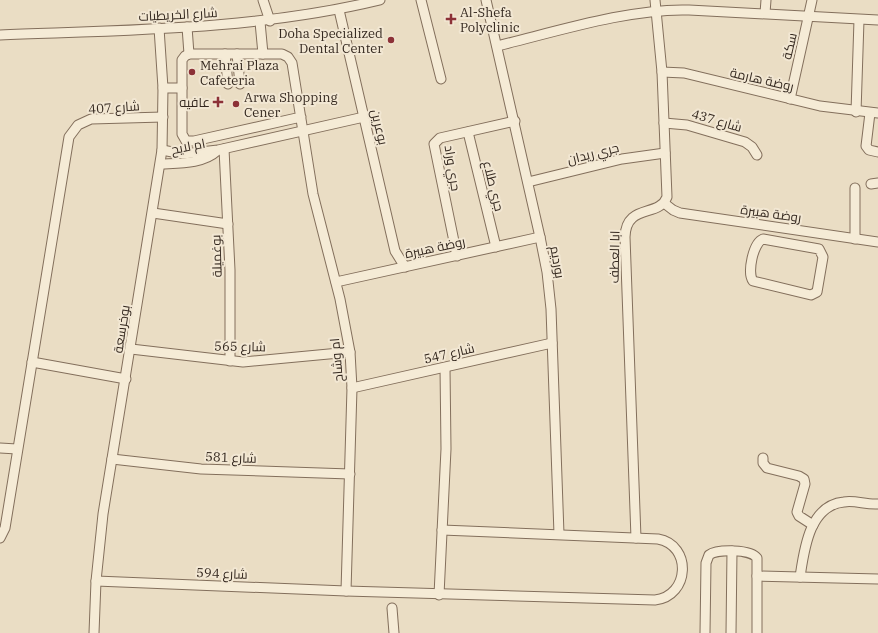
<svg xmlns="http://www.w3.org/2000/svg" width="878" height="633" viewBox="0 0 878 633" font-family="'IBM Plex Serif',Cairo,serif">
	<rect width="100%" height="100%" fill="#eaddc4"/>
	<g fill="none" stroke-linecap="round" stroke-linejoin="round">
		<g stroke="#836f5c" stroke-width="11">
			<g id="minor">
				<path d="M263 0 270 21"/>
				<path d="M421 0 441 79"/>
				<path d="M486 0 540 237 547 272 551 309 559 534"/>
				<path d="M339 10 395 251 405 267"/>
				<path d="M765 13 766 0"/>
				<path d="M260 22 263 54"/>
				<path d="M187 27 189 54"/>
				<path d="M0 35C127 30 256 30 380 0"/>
				<path d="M497 46C555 32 630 8 689 10L878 20"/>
				<path d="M225 54 228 84"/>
				<path d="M237 54 240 84"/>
				<path d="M662 72 684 73 820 106 878 113"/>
				<path d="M163 88H182"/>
				<path d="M790 99 812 0"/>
				<path d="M856 112 859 20"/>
				<path d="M870 113 866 146 869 150 878 152"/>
				<path d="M301 117 194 141H186L182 134V60L185 56 189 54H282L288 57 292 63 313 194 340 299 350 352 352 388 346 591"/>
				<path d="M664 123 687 125 745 142 752 147 757 155"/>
				<path d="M468 132 496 247"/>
				<path d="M224 149 230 270V361"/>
				<path d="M162 150 183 154 218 150 364 117"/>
				<path d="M161 164C179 163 203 164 217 151"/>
				<path d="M528 182 622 159 665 153"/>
				<path d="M871 184 878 183"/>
				<path d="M664 203 673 210 680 213 878 242"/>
				<path d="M153 213 228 224"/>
				<path d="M763 239 819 249 823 257 817 292 811 295 753 281C747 273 753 243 763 239Z"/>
				<path d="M855 239V188"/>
				<path d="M457 256 434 144 440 138 515 121"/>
				<path d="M336 282 540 237"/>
				<path d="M131 349 243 362 350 352"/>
				<path d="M32 362 126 379"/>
				<path d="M352 388 552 343"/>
				<path d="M0 448 17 449"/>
				<path d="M763 458V463L767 468 799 476 804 479 805 484 797 512 799 516 813 525"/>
				<path d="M112 459 201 469 350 474"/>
				<path d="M0 538 5 528 69 137 78 125 91 119 163 117"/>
				<path d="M636 538 625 237C626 203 659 218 667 197L662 72 655 0"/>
				<path d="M757 576 878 579"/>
				<path d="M800 577C804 551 809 505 844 502 855 500 866 505 878 504"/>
				<path d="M96 581 346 591 655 600C690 596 692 545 658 539L442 530"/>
				<path d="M439 595 446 449 445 368"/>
				<path d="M392 608 394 633"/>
				<path d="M94 633 96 581 103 514 162 150 163 88 159 28"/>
				<path d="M705 633 706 563 709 555C717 549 751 549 757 558V633"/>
				<path d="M731 633 732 551"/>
			</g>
		</g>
		<use href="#minor" stroke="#f5ebd6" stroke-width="9"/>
	</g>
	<g fill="#8c3137" stroke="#f2e7d3" stroke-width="1.5">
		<path d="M449 13h4v4h4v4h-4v4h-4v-4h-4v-4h4z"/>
		<circle cx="391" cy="40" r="4"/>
		<circle cx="192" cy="72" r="4"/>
		<path d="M216 96h4v4h4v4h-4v4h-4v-4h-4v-4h4z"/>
		<circle cx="236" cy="104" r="4"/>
	</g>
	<g text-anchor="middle" stroke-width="4" stroke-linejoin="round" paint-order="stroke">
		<g font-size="13" fill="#34281f" stroke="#f2e7d3" text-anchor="start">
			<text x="460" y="17">Al-Shefa<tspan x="460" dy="15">Polyclinic</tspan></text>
			<text x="383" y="38" text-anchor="end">Doha Specialized<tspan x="383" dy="15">Dental Center</tspan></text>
			<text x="200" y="70">Mehrai Plaza<tspan x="200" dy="15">Cafeteria</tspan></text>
			<text x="244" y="102">Arwa Shopping<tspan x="244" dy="15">Cener</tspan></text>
			<text x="210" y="107" text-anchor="end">عافيه</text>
		</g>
		<g font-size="13" fill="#34281f" stroke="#f2e7d3">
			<text transform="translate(178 14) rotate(-3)" y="5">شارع الخريطيات</text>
			<text transform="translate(789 46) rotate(-77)" y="5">سكة</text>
			<text transform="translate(762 79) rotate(13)" y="5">روضة هارمة</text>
			<text transform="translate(114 107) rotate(-4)" y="5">شارع 407</text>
			<text transform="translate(717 120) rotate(16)" y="5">شارع 437</text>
			<text transform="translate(380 127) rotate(77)" y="5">بوعرين</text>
			<text transform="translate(188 146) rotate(-11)" y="5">ام لايح</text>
			<text transform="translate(593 153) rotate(-14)" y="5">جري ريدان</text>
			<text transform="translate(453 168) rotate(81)" y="5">جري وراد</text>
			<text transform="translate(494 186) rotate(76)" y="5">جري طلاع</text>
			<text transform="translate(771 213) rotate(8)" y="5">روضة هبيرة</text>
			<text transform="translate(435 247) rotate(-12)" y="5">روضة هبيرة</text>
			<text transform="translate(216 256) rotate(-92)" y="5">بوغميلة</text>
			<text transform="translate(614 257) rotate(-89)" y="5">ابا العطف</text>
			<text transform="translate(558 262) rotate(80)" y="5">بورديم</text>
			<text transform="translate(121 329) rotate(-81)" y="5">بوخرسعة</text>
			<text transform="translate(240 346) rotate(1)" y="5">شارع 565</text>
			<text transform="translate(449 353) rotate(-13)" y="5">شارع 547</text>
			<text transform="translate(336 360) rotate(-95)" y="5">ام وشاح</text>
			<text transform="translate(231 457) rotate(2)" y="5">شارع 581</text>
			<text transform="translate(222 573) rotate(2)" y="5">شارع 594</text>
		</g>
	</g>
</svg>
